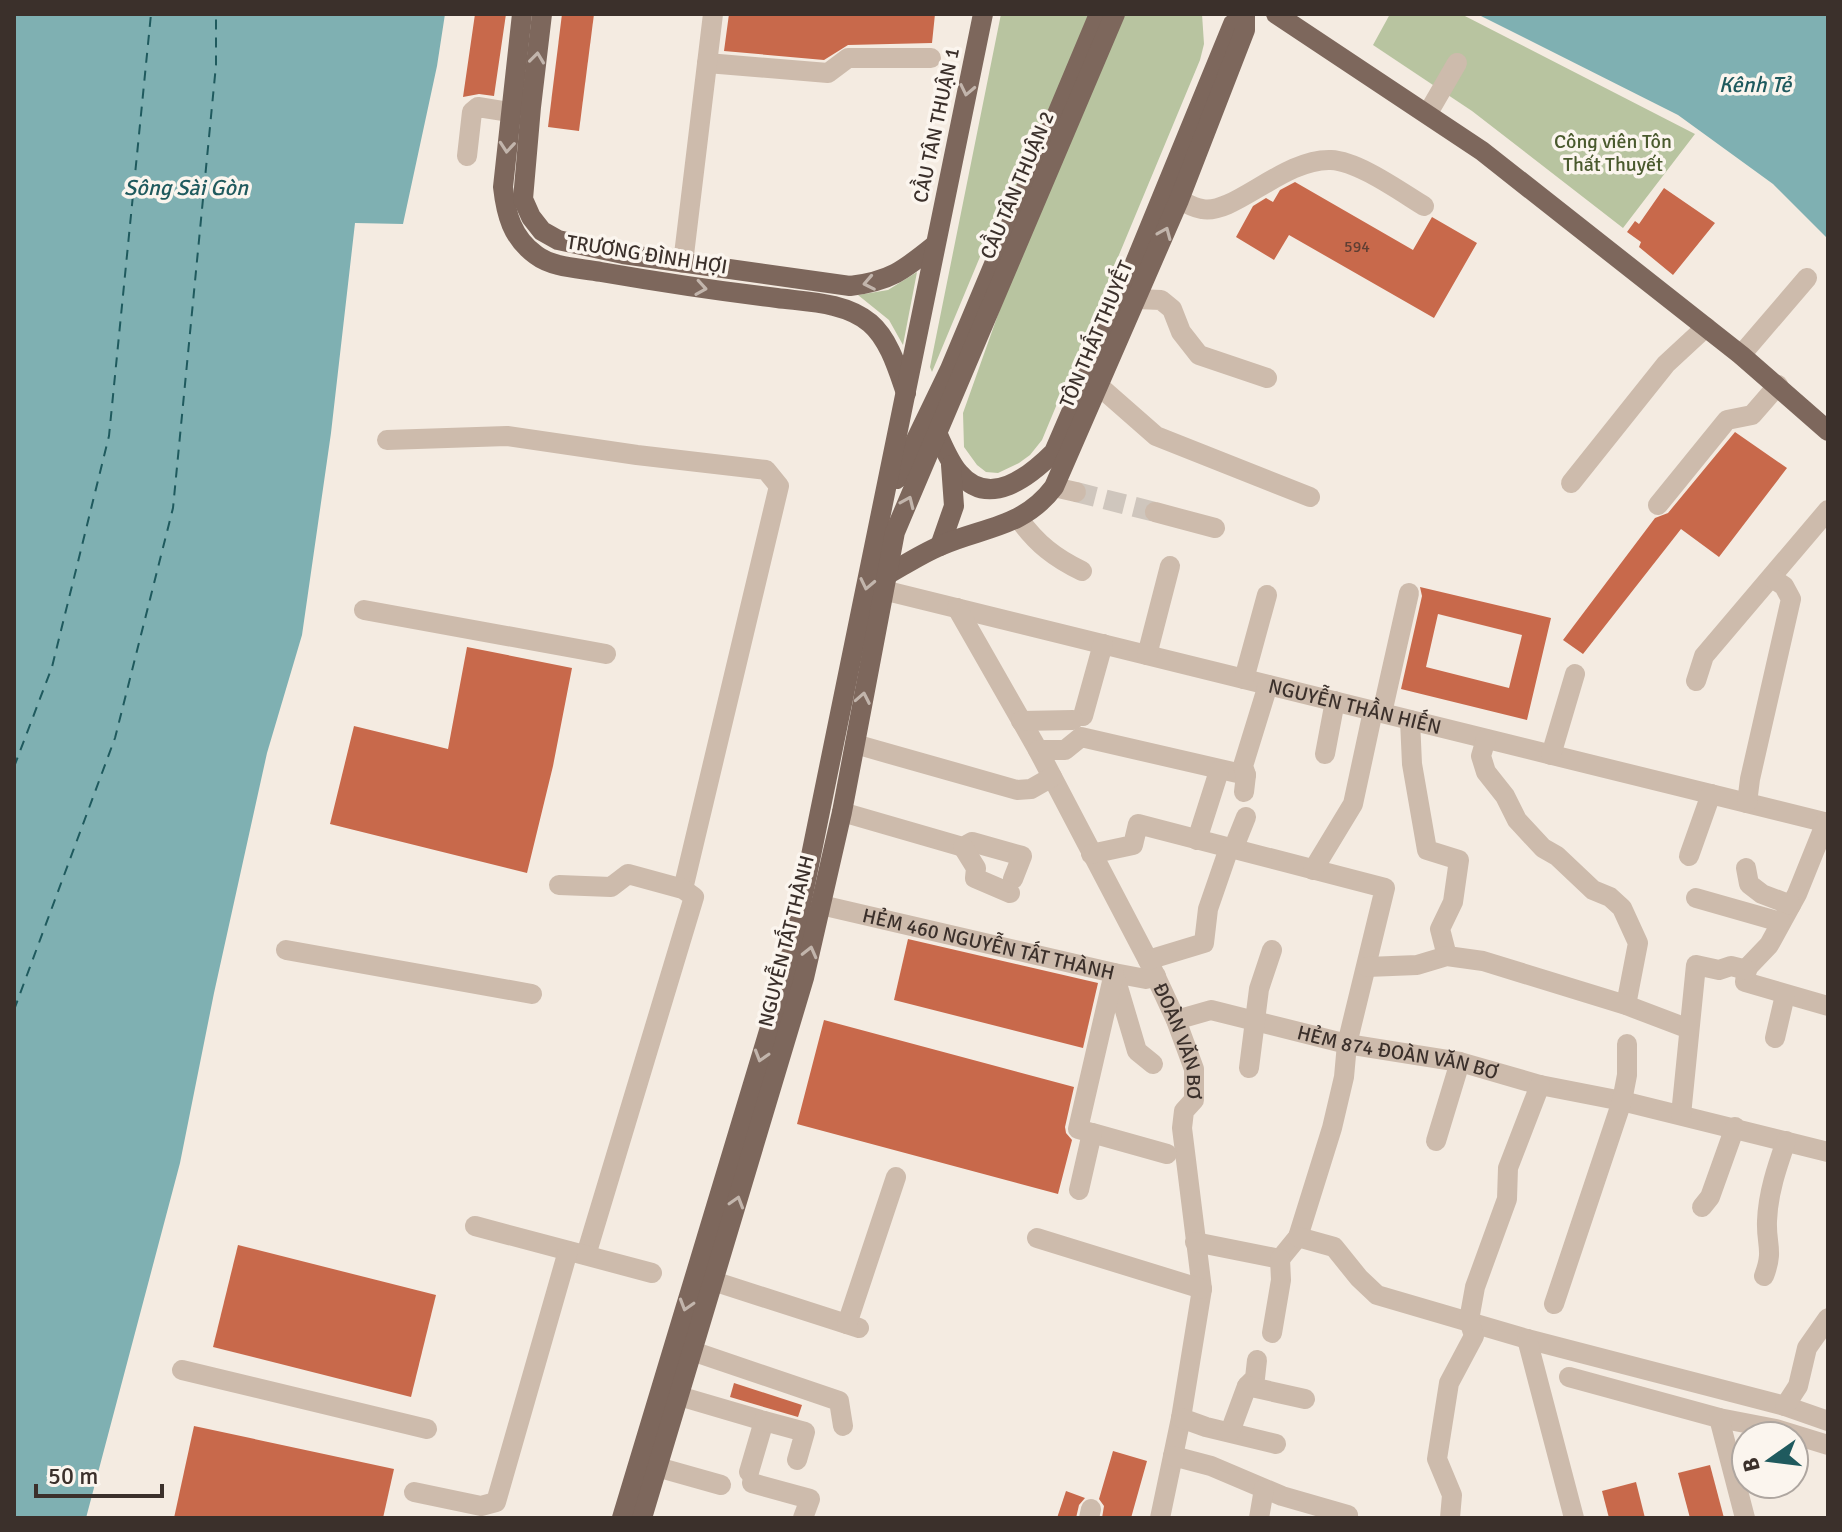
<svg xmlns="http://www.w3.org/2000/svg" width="1842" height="1532" viewBox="0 0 1842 1532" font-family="Signika,sans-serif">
	<rect width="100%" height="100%" fill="#f4ebe1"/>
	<g fill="#b8c4a0">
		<path d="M1001 14H1202L1204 44 1200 60 1042 440 1030 455 1019 463 998 473 986 472 977 465 964 447 963 413 1006 292 1042 206 1007 192 932 372 930 367Z"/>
		<path d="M1390 14H1461L1695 134 1623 228 1472 111 1373 45Z"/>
		<path d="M917 272 903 345 889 320 858 295 888 290Z"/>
	</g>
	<g fill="#7fb0b2">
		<path d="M14 14H445L437 66 403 224 355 223 331 433 302 635 267 753 214 993 180 1163 86 1518H14Z"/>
		<path d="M1477 14H1828V239L1773 184 1678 115Z"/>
	</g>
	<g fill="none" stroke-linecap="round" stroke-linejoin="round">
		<g stroke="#1f5a5e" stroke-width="2" stroke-dasharray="10 8" stroke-linecap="butt">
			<path d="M14 767 52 667 109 436 151 14"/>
			<path d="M14 1010 115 738 173 508 216 65V14"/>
		</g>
	</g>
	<g fill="#c8694b" fill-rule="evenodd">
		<path d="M475 14H506L494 96 479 94 463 97Z"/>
		<path d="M562 14H594L579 131 548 127Z"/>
		<path d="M729 14H935L932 43 848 45 824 60 724 51Z"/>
		<path d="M1295 182 1413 250 1432 217 1477 243 1434 318 1289 235 1274 260 1236 237 1253 206 1266 198 1273 202 1280 190Z"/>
		<path d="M1664 188 1715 223 1673 275 1639 247 1641 242 1627 232 1635 221 1639 224Z"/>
		<path d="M1735 432 1787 468 1719 557 1681 529 1583 654 1563 640 1655 518 1668 513Z"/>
		<path d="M1420 587 1551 618 1527 720 1401 689 1422 596ZM1438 614 1522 635 1509 688 1426 667Z"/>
		<path d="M467 647 572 668 553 766 527 873 330 824 354 726 448 749Z"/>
		<path d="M908 939 1098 983 1083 1048 894 1000Z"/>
		<path d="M824 1020 1074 1087 1065 1127 1066 1133 1072 1140 1058 1194 797 1124Z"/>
		<path d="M238 1245 436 1295 411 1397 213 1347Z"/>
		<path d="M734 1383 802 1405 798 1417 730 1397Z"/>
		<path d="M194 1426 394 1469 383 1518H174Z"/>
		<path d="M1113 1451 1147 1461 1131 1518H1102L1104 1506 1099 1499Z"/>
		<path d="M1710 1465 1724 1518H1690L1678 1473Z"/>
		<path d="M1636 1482 1645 1518H1609L1602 1491Z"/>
		<path d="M1066 1491 1085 1498 1079 1505 1076 1518H1057Z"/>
	</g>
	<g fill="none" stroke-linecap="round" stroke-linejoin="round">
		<path stroke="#cfc6bd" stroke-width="20" stroke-dasharray="20 10" stroke-linecap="butt" d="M1076 492 1155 512"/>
		<g stroke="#cdbbac" stroke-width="20">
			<path d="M707 63 828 73 848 58H931"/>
			<path d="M1428 113 1457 63"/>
			<path d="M467 156 472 112 478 107 510 112"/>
			<path d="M1179 200C1186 203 1194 208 1202 209 1233 216 1284 158 1331 160 1358 161 1401 192 1424 206"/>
			<path d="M683 263 713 14"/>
			<path d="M1123 292 1137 299 1161 300 1172 309 1181 332 1199 355 1267 378"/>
			<path d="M1741 355 1807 278"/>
			<path d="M1099 386 1156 436 1310 497"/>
			<path d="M387 440 507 436 637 455 766 470 779 486 683 889"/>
			<path d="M1571 483 1666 364 1706 327"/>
			<path d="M1054 487 1076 492"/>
			<path d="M1658 505 1727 420 1752 415 1778 385"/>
			<path d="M1155 512 1215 528"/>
			<path d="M1019 519C1037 544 1055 558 1082 571"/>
			<path id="s1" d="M883 590 1828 823"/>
			<path id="s2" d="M957 608 1038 750 1148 960 1176 1020 1194 1069V1100L1184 1111 1182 1128 1202 1289 1181 1418 1160 1518"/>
			<path d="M364 610 606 654"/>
			<path d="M1147 655 1170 566"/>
			<path d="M1244 679 1267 595"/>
			<path d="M1696 681 1704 656 1828 510"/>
			<path d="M1382 713 1409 593"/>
			<path d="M1083 716 1103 644"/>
			<path d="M1410 720 1412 764 1427 850 1459 860 1453 902 1440 929 1447 956"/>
			<path d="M1021 721 1073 720"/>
			<path d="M1486 739 1481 756 1486 772 1505 796 1517 820 1543 848 1557 856 1593 890 1610 897 1622 908 1638 943 1626 1005"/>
			<path d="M855 744 1017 790 1031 789 1052 777"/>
			<path d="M1038 750H1065L1081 737 1246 775"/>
			<path d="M1325 754 1335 701"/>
			<path d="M1551 755 1575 674"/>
			<path d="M1244 792 1246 775 1243 766 1268 685"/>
			<path d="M1747 803 1750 779 1791 599 1784 586 1772 578"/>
			<path d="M842 812 963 847 972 842 1022 856 1013 879"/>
			<path d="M1826 822 1797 894 1769 945 1747 968 1745 982 1828 1006"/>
			<path d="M1197 840 1219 771"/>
			<path d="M963 847 976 868 975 878 1010 893"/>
			<path d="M1091 854 1133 845 1138 824 1385 888 1347 1044 1344 1077 1332 1128 1298 1237 1280 1259"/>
			<path d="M1689 856 1711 794"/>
			<path d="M1746 868 1749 884 1762 894 1791 905"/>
			<path d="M1313 870 1353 804 1373 711"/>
			<path d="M559 885 611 887 628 874 683 889 694 897 586 1255"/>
			<path d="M1696 898 1780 922"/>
			<path id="s3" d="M821 905 1114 973 1146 979 1156 976"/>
			<path d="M286 950 532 994"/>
			<path d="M1148 960 1204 943 1208 909 1227 854 1234 847 1246 817"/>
			<path d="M1367 967 1417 965 1447 956 1483 961 1626 1005 1689 1029"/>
			<path d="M1115 977 1137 1051 1153 1064"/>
			<path id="s4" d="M1176 1020 1211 1010 1347 1044 1460 1062 1540 1085 1622 1101 1828 1152"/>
			<path d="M1775 1038 1785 995"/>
			<path d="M1249 1068 1259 989 1272 950"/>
			<path d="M1681 1115 1696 965 1719 970 1731 966 1747 970"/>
			<path d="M1092 1133 1167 1154"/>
			<path d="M1436 1141 1460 1062"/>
			<path d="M1079 1190 1092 1133 1078 1129 1114 973"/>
			<path d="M1702 1207 1710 1197 1735 1127"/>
			<path d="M475 1226 652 1273"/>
			<path d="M1298 1237 1334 1247 1359 1278 1377 1295 1527 1339 1785 1406 1828 1421"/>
			<path d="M1037 1238 1202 1289"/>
			<path d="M1195 1242 1280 1259"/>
			<path d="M1764 1276C1774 1250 1766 1245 1767 1221 1768 1193 1777 1167 1786 1141"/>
			<path d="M713 1281 859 1328"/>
			<path d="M1554 1304 1622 1101 1627 1075V1044"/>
			<path d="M847 1324 896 1177"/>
			<path d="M1272 1333 1281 1280 1280 1259"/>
			<path d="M1527 1339 1574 1518"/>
			<path d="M692 1351 839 1401 843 1426"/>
			<path d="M182 1370 427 1429"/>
			<path d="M1569 1377 1719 1418 1776 1429 1828 1445"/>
			<path d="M1247 1386 1255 1378 1257 1360"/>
			<path d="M679 1396 764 1421 749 1472"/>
			<path d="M1785 1406 1798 1386 1807 1348 1828 1318"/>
			<path d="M1181 1418 1206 1427 1276 1444"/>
			<path d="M1719 1418 1745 1518"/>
			<path d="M764 1421 805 1432 797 1460"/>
			<path d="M1230 1432 1247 1386 1305 1399"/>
			<path d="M1173 1456 1211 1466 1282 1496 1348 1515"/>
			<path d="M657 1467 721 1485"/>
			<path d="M752 1483 810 1499 803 1518"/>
			<path d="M414 1492 481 1506 496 1502 568 1251"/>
			<path d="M1089 1518 1091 1509"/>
			<path d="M1259 1518 1264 1489"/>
			<path d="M1450 1518 1452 1495 1437 1459 1449 1383 1474 1336 1469 1320 1475 1287 1507 1199 1508 1168 1540 1085"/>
		</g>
		<g stroke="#7d675c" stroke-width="20">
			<path d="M522 14 503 187C506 214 512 238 536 255 553 268 580 268 601 272 659 282 718 291 777 298 807 302 845 302 870 323 889 339 898 370 906 393"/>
			<path d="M542 14 531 107 523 199 531 217 542 231 558 240 623 254 850 286C891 281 904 270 935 245"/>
			<path d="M1276 14 1482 151 1741 355 1828 431"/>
			<path d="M938 435C944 448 950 463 959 473 989 509 1029 477 1054 452L1123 292 1233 24 1244 17"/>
			<path d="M897 479 950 369 1099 14"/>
			<path d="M940 546 954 506 951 465"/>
			<path d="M885 576C903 566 921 554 940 546 983 527 1023 528 1054 487L1179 200 1245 30V14"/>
			<path d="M622 1518 788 968 983 14"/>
			<path d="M642 1518 804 978 842 812 895 532 1115 14"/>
		</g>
	</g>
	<defs><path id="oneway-chevron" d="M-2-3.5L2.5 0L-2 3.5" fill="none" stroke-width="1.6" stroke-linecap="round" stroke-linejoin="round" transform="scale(2)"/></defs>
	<g stroke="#c2b5ac">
		<use href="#oneway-chevron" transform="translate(537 58) rotate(-83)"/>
		<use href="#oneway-chevron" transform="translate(967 90) rotate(102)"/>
		<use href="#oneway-chevron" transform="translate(507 147) rotate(95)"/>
		<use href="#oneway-chevron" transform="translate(1165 233) rotate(-67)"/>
		<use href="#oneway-chevron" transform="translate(869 283) rotate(169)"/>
		<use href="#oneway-chevron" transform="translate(701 288) rotate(9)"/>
		<use href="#oneway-chevron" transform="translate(908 502) rotate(-66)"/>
		<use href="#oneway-chevron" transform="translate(867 584) rotate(102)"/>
		<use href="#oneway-chevron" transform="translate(863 698) rotate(-79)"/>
		<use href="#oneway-chevron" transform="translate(810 952) rotate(-76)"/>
		<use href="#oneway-chevron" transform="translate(761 1056) rotate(107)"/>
		<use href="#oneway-chevron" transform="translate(737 1202) rotate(-73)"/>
		<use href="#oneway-chevron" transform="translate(686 1305) rotate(107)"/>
	</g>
	<g text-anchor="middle" stroke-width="7" stroke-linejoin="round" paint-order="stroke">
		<g font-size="16" fill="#5e3e33">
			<text x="1357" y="252">594</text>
		</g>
		<g font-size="20" fill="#3b302b" stroke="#fbf5ee">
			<text transform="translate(936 125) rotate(-78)" y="7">CẦU TÂN THUẬN 1</text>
			<text transform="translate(1017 185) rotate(-67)" y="7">CẦU TÂN THUẬN 2</text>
			<text transform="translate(647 254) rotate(9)" y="7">TRƯƠNG ĐÌNH HỢI</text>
			<text transform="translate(1096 334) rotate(-67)" y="7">TÔN THẤT THUYẾT</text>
			<text dy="7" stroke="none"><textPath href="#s1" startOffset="486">NGUYỄN THẦN HIẾN</textPath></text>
			<text transform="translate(786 941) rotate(-76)" y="7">NGUYỄN TẤT THÀNH</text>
			<text dy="7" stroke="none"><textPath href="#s3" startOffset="172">HẺM 460 NGUYỄN TẤT THÀNH</textPath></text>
			<text dy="7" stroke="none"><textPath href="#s2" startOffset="488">ĐOÀN VĂN BƠ</textPath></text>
			<text dy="7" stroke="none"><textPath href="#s4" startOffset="228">HẺM 874 ĐOÀN VĂN BƠ</textPath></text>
		</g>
		<g font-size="20" fill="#4a5a2e" stroke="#fbf5ee">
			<text x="1613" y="148">Công viên Tôn<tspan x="1613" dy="23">Thất Thuyết</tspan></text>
		</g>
		<g font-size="22" font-style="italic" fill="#1f5a5e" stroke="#fbf5ee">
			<text x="1755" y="92">Kênh Tẻ</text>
			<text x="186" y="195">Sông Sài Gòn</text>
		</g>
	</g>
	<rect width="1842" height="1532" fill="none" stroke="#3b302b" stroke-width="32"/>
	<g transform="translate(1770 1460) rotate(256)"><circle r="38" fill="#fbf5ee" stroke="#aea6a0" stroke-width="2"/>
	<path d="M0-6L14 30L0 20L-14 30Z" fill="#1f5a5e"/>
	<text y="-12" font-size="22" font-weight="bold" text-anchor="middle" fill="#3b302b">B</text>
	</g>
	<path d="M36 1484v12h126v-12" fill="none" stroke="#3b302b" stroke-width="4"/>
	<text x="48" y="1484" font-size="24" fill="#3b302b" stroke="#fbf5ee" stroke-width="6" paint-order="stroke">50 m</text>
</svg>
